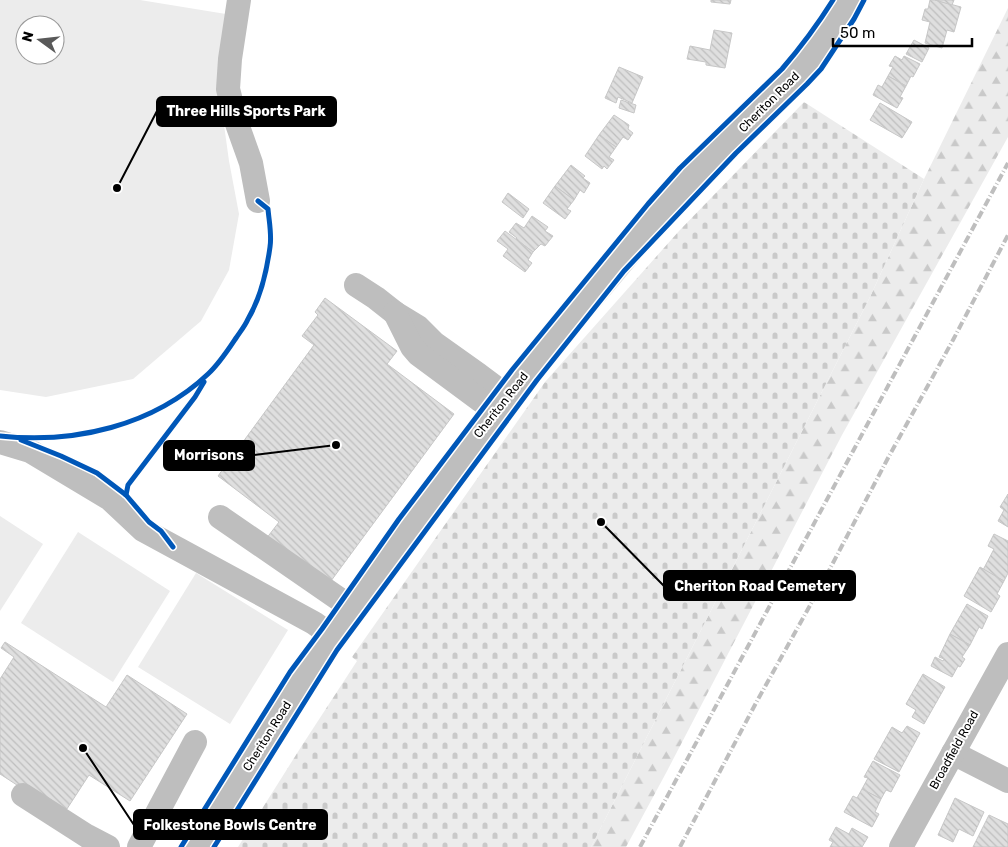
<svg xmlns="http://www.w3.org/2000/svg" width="1008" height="847" viewBox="0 0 1008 847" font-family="Rubik,sans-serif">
	<defs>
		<pattern id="forest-firs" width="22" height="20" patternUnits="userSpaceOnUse" patternTransform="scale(1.25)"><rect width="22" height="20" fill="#ececec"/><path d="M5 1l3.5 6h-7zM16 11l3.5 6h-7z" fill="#c9c9c9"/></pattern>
		<pattern id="cemetery-stones" width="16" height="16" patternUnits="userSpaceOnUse" patternTransform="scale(1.25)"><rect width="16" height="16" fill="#ececec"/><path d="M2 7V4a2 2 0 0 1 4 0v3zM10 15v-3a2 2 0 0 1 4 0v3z" fill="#c9c9c9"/></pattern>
		<pattern id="building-back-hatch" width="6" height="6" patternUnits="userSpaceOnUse" patternTransform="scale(1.25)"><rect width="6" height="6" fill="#dfdfdf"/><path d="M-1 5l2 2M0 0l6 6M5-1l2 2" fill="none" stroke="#bebebe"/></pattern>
	</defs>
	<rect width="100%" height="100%" fill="#fff"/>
	<g fill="#ececec" fill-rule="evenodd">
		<path d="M0 0H140L232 15 220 96 229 161 239 214 229 270 201 321 133 379 46 397 0 390ZM25 25H55V55H25Z"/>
		<path d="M0 516 43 544 0 611Z"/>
		<path d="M78 532 170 591 113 682 21 623Z"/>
		<path d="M196 573 288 630 230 724 138 667Z"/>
	</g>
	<path fill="url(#forest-firs)" d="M1008 8V137L842 435 666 773 626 847H591L870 297 924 179Z"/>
	<path fill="url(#cemetery-stones)" d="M804 102 924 179 870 297 591 847H238L301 747 357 661 352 657 545 382 679 231Z"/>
	<g fill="url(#building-back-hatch)" stroke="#c7c7c7">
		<path d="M711 0H731L730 4 711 2Z"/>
		<path d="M930 0H935L961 7 954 32 947 30 942 48 925 43 930 22 922 20 925 9H928Z"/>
		<path d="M935 0H954L952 5Z"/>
		<path d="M714 30 732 33 725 68 706 65V62L687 59 690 46 710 50Z"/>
		<path d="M914 40 929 48 922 62 906 54Z"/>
		<path d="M895 56 902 60 904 56 920 64 913 77 911 76 906 86 888 76 893 67 889 66Z"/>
		<path d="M619 67 643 77 632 103 618 97 616 103 605 98Z"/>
		<path d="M888 76 906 86 900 97 903 98 897 108 873 95 878 85 882 87Z"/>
		<path d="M621 100 636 105 634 113 619 108Z"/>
		<path d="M880 103 912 122 902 138 870 120Z"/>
		<path d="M614 115 629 125 628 129 633 133 628 140 623 137 616 147 599 135Z"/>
		<path d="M599 135 616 147 609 157 614 160 607 169 604 166 602 169 585 156Z"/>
		<path d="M571 165 585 176 583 178 590 183 584 193 580 190 574 200 555 186Z"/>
		<path d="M555 186 574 200 567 209 571 211 565 219 543 203Z"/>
		<path d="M508 193 529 209 523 218 502 202Z"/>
		<path d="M532 216 548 227 545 231 553 236 545 246 541 244 533 252 516 239 517 238 509 232 516 223 524 228Z"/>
		<path d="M505 231 533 252 528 260 532 263 525 272 503 256 508 249 497 241Z"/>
		<path d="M325 298 397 351 387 364 454 414 328 585 266 539 279 522 218 476 314 345 302 336 318 315 315 312Z"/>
		<path d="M1008 494V527L998 521 1004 510 1000 507Z"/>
		<path d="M994 534 1008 541V573L1004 581 983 570 994 549 988 546Z"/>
		<path d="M980 567 1004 581 997 594 1000 596 991 612 964 596Z"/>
		<path d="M967 604 988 616 982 629 979 627 970 645 950 634Z"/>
		<path d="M950 634 970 645 962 657 965 659 960 667 958 666 952 677 931 666 935 657 943 661 944 659 939 657Z"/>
		<path d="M5 642 106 707 127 675 187 714 130 801 89 775 63 815 0 774V679L14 657 1 648Z"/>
		<path d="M923 674 945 687 924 724 912 717 916 710 906 704Z"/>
		<path d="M907 726 920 733 899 772 874 759 892 727 902 733Z"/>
		<path d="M873 761 900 775 891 792 886 790 881 799 862 789 868 778 864 777Z"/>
		<path d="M862 789 881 799 875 812 879 814 872 827 844 812 853 796 857 798Z"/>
		<path d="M955 798 984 812 973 836 959 829 953 842 938 835Z"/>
		<path d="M989 815 1008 824V847H973Z"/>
		<path d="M836 827 849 834 852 828 868 837 862 847H830L833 842 829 840Z"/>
	</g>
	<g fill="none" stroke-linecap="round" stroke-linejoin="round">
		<g stroke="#dbdbdb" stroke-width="30">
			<path id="major" d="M199 847 268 733 332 636 495 411 583 304 652 222 707 165 788 84 808 62 849 0"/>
		</g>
		<g stroke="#bebebe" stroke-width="24">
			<path d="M239 0 230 59 228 89 236 121 251 163 258 201"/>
			<path d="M356 285 376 298 395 313 418 327 434 343 479 375 507 396"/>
			<path d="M395 313 412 347 418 354 495 411"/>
			<path d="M0 442 30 451 110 499 143 530 314 623 332 636"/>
			<path d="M220 517 352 608"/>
			<path d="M953 753 1008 781"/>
			<path d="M23 795 87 836 108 847"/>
			<path d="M139 847 195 742"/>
			<path d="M901 847 1008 654"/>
		</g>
		<use href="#major" stroke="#bebebe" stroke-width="28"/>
		<g stroke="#bebebe" stroke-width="4" stroke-dasharray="8 2.5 1 2.5" stroke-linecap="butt">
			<path d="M640 847 1008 163"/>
			<path d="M680 847 757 701 823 582 888 458 953 340 1008 235"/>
		</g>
		<g stroke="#fff" stroke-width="8">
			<g id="cycleway">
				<path d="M0 436C74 444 153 426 208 374 219 364 228 350 236 338 240 332 245 326 248 319 260 299 267 269 270 247 272 235 269 221 268 209L258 201"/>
				<path d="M21 440 61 456 97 473 126 495 149 522 161 531 173 547"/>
				<path d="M126 495 128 485 195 397 204 382"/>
				<path d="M181 847 290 672 322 629 399 519 512 370 648 204 680 168 782 69C801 47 818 24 833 0"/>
				<path d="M214 847 337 650 537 380 624 271 736 153 807 84 821 69 854 19 864 0"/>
			</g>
		</g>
		<use href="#cycleway" stroke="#0057b8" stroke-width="5"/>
	</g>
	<g text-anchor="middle" stroke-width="4" stroke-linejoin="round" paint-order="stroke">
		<g font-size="12" fill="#000" stroke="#fff">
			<text transform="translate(769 102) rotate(-45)" y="4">Cheriton Road</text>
			<text transform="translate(501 405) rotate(-52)" y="4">Cheriton Road</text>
			<text transform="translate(267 736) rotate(-58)" y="4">Cheriton Road</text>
			<text transform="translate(954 750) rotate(-61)" y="4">Broadfield Road</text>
		</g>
	</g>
	<path fill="none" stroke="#000" stroke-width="2" d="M117 188L157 111M336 445L254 455M601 522L664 586M83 748L134 825"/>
	<g fill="#000" stroke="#fff" stroke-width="2">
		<circle cx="117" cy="188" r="5"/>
		<circle cx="336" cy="445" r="5"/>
		<circle cx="601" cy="522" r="5"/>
		<circle cx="83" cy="748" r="5"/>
	</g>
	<g fill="#000" stroke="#000" stroke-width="2">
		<rect x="157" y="97" width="179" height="29" rx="5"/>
		<rect x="164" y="441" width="90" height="29" rx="5"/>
		<rect x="664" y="571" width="191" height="29" rx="5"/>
		<rect x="134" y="810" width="193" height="29" rx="5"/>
	</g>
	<g font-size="14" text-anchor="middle" font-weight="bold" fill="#fff">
		<text x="246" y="116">Three Hills Sports Park</text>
		<text x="209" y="460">Morrisons</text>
		<text x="760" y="591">Cheriton Road Cemetery</text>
		<text x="230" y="830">Folkestone Bowls Centre</text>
	</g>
	<g transform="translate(40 40) rotate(285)"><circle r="24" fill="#ffffff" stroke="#999999"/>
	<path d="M0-4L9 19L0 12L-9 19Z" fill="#595959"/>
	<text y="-8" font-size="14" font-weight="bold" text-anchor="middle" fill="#000000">N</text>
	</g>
	<path d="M833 38v8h139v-8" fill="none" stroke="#000000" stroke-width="2.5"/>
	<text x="840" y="38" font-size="15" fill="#000000" stroke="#ffffff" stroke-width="4" paint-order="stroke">50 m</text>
</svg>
